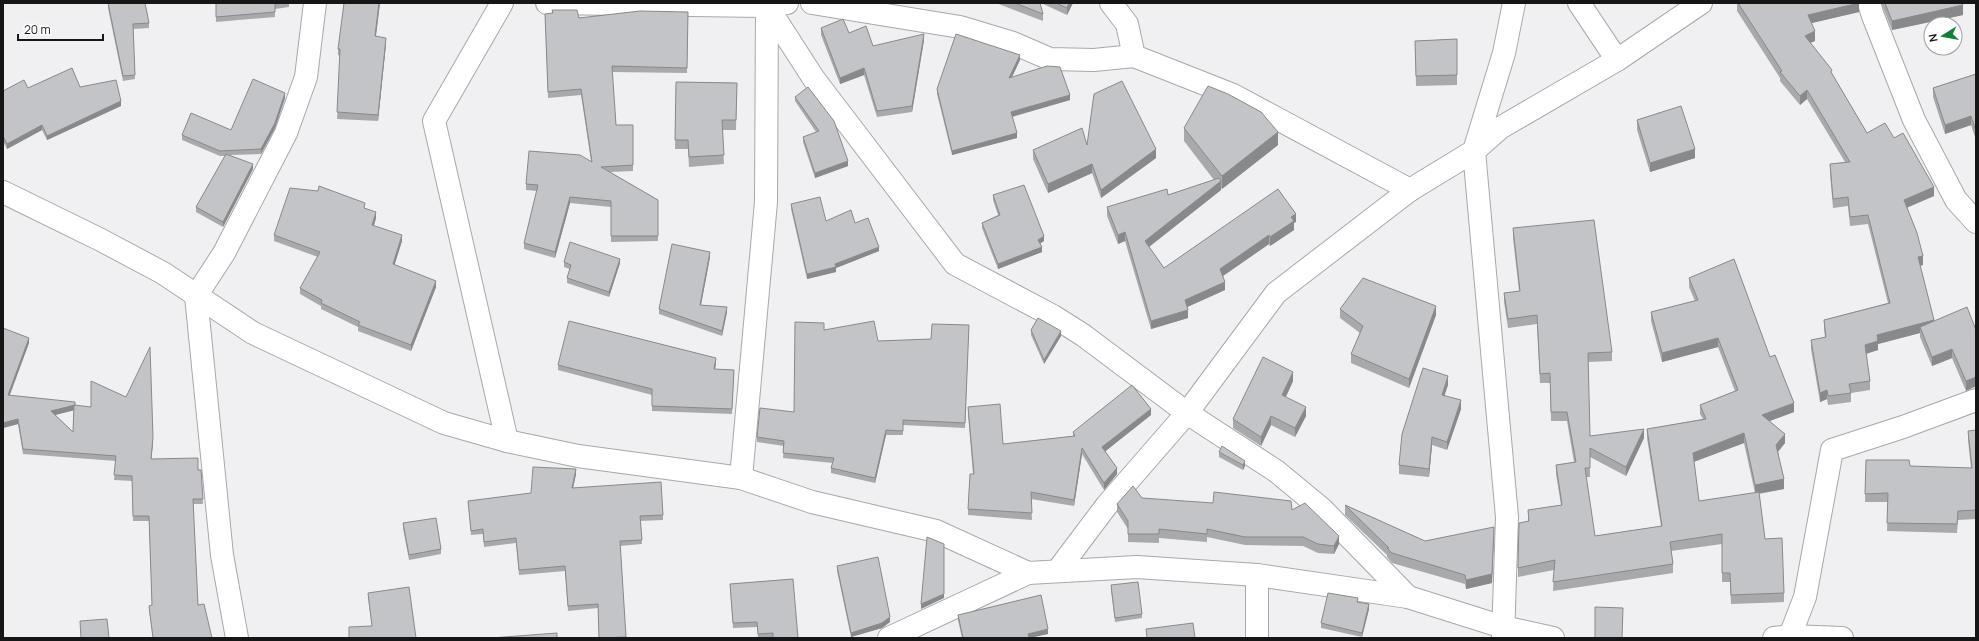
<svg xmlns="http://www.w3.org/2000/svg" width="1979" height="641" viewBox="0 0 1979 641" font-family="Manrope,sans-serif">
	<rect width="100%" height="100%" fill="#f0f0f3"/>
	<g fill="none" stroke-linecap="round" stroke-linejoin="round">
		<g stroke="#a7a8ab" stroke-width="24">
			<g id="minor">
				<path d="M502 3 434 121 507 441"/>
				<path d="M547 3 767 6 787 3"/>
				<path d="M765 3 814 79 955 264 1053 316 1083 335 1187 413 1276 471 1322 509 1408 597"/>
				<path d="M812 3 960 27 1013 43 1050 59 1094 60 1134 56"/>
				<path d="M1111 3 1127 24 1134 56 1233 95 1410 190"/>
				<path d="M1579 3 1617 60"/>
				<path d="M1869 3 1873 16 1914 120 1956 200 1976 222"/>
				<path d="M741 478 766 202 767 6"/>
				<path d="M1058 570 1107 505 1187 413 1276 293 1410 190 1474 151 1500 128 1617 60 1701 3"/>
				<path d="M1257 575V638"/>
				<path d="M1790 636 1805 597 1832 450 1903 427 1976 400"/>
				<path d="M237 638 222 555 196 296 224 253 286 133 306 77 315 3"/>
				<path d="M889 638 1028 573"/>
			</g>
		</g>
		<g stroke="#a7a8ab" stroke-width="24">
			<g id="tertiary">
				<path d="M3 192 101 240 163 273 253 333 444 423 507 441 578 456 741 478 812 502 936 531 1028 573 1137 567 1257 575 1408 597 1503 627 1553 638"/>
				<path d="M1503 638 1507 517 1474 151 1504 53 1514 3"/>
				<path d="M1774 638 1790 636 1842 638"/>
			</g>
		</g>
		<use href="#minor" stroke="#fff" stroke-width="22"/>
		<use href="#tertiary" stroke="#fff" stroke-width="22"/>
	</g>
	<g fill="#a8a9ab" fill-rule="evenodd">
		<path d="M108 3 149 23V28L133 29 135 79 123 81 108 8Z"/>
		<path d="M216 3H289V7L275 9V17L216 22Z"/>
		<path d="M380 3 376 36 386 44 378 121 337 119 340 56 338 55V49Z"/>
		<path d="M996 3H1040L1043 14V21Z"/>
		<path d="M1041 3H1073L1067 15Z"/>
		<path d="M1737 3H1859V12L1811 23 1815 41 1810 43 1832 74 1867 133 1894 138 1934 196 1907 207 1923 265 1920 266 1934 321 1976 330V386L1966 391 1952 358 1932 366 1920 337V333L1878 344V350L1866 354 1870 381V390L1851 393V402L1828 405 1827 399 1820 402 1811 349V340L1825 338 1824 329V320L1888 303 1868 224 1850 226 1848 206 1833 208 1830 173V164L1845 162 1807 99 1800 105 1780 81V78L1737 11Z"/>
		<path d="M1881 3H1962L1963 15 1892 30Z"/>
		<path d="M552 10 579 18 688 12 687 73 612 72 616 125H633V171L610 172 658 200V241L611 242V207L570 203 555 258 524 249V243L537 191 526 190V184L591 161 581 95 548 98 545 14 552 13Z"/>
		<path d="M821 28 849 33 873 46 924 40 912 112 877 117 864 75 840 84 821 35Z"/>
		<path d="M1457 39V85L1416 86 1415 41Z"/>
		<path d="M1020 60 1012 77 1070 100 1012 117 1017 138 952 155 937 94V89Z"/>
		<path d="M1976 74V140L1971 125 1945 134 1933 97V88Z"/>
		<path d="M676 82 737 83 736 130H722L724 164 689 167 688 149H675Z"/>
		<path d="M80 87 121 106 47 140 42 130 7 149 3 141V91L28 88Z"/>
		<path d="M795 97 848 166 815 178 803 142V137L816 132 795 101Z"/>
		<path d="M285 98 275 128 261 154 230 155 253 169 223 227 196 212V207L225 156H220L182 140V135L231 130Z"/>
		<path d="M1637 120 1695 158 1650 172 1637 130Z"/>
		<path d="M1184 128 1278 145 1222 189 1221 188V190L1149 247 1164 268 1296 222 1294 223V230L1270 246 1269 244 1223 276 1225 290 1187 307 1188 318 1151 329 1125 241 1118 244 1107 216V207L1168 195 1214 180 1184 141Z"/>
		<path d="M1087 145 1156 158 1101 198 1092 173 1048 193 1033 159V150Z"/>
		<path d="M993 195 1044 241 1040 243 1042 252 998 269 982 228V223L998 215 993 200Z"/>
		<path d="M791 204 826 221 855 223 879 251 836 268V272L807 279 791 209Z"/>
		<path d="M365 209 376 218 374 226 402 241 394 265 436 287 411 351 358 331V327L321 309V306L300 294V288L318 257 274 241V235Z"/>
		<path d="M1513 228 1612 352V361L1588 362 1590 436 1644 438 1626 476 1590 457V477H1586L1595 536 1661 526 1647 438V429L1703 419 1700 414V405L1735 391 1718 347 1662 362 1651 321V312L1695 301 1689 287V278L1770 357 1794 412 1769 421 1785 443 1778 452 1784 489 1759 494 1765 539 1784 593V602L1731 604 1730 582H1722V544L1671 551 1673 564V573L1553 591 1554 570 1518 577V568L1528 521V510L1561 505 1556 474V465L1574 462 1567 421H1551L1550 383H1540L1537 324 1508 328 1504 302V293L1519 291 1513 238ZM1744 443 1755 493 1699 501 1694 462Z"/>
		<path d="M710 257 701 305 727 312 722 336 659 314V309Z"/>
		<path d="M564 262 620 263 609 297 567 283V278L570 269 564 267Z"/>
		<path d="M1340 309 1436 315 1409 388 1351 363V354L1360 333 1340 318Z"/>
		<path d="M969 325 965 428 903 425V435H886L875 483 831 473V468L833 463 783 458 784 446 757 442V437L794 412 824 330 878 341 931 339Z"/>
		<path d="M3 328 29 343 9 396 75 405 153 442 151 459 201 470 203 504H193L198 605 212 638H153L149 610V606L152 605 149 521H133L132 481 114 480 116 461 23 454 18 424 3 428ZM74 410 73 432 55 415Z"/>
		<path d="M1031 330 1061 336 1044 364 1031 335Z"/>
		<path d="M716 363 715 369 734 370 732 414 652 411V395L558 370V365Z"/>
		<path d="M1293 381 1286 397 1306 416 1295 437 1271 425 1261 446 1233 428V419Z"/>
		<path d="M1448 385 1444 395 1461 409 1447 450 1432 445 1429 477 1399 474V465Z"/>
		<path d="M968 407 1003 444 1073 436V432L1151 415 1105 451 1117 474 1104 490 1082 454 1074 506 1031 499 1032 520 968 515V509L973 474 968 414Z"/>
		<path d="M1976 430V519L1958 520 1957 533 1887 531 1888 502H1865L1866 460 1910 466 1971 468 1968 440V431Z"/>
		<path d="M1219 452 1245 466 1243 470 1219 457Z"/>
		<path d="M576 474 573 488 663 515V520L640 521 642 544 620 546 626 638H599L598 608 568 611 565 571 519 575 516 543 484 547 483 534 471 535 468 501 531 493Z"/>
		<path d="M1117 504 1292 510 1339 544 1334 554 1318 553 1303 546 1245 545 1207 537V542L1159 538V543L1128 542V529L1117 512Z"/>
		<path d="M1345 505 1425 541 1494 537 1492 583 1466 589 1465 584 1392 563 1387 557V555L1345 515Z"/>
		<path d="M403 523 441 549V554L409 560 403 528Z"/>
		<path d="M837 566 890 622 882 628 851 637 837 571Z"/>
		<path d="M793 579 773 638H758L757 627 733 628 730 584Z"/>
		<path d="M1111 585 1142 614V618L1115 622 1111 590Z"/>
		<path d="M368 593 416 638 372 626 368 598Z"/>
		<path d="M1358 602 1369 609 1362 637 1321 628V623Z"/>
		<path d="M958 615 1048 634 1030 638H962L958 620Z"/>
	</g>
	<g fill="#88898b">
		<path d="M379 3H380L375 43V36Z"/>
		<path d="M1069 3H1073L1067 15V8Z"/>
		<path d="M1859 3V12L1808 24V15Z"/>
		<path d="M1963 5V15L1892 30V21Z"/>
		<path d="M1815 31V41L1805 45V36Z"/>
		<path d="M924 34V40L912 112V106Z"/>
		<path d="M386 38V44L378 121V115Z"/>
		<path d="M1020 55V60L1009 83V78Z"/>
		<path d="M864 68V75L840 84V78Z"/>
		<path d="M1807 90V99L1800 105V96Z"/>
		<path d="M285 93V98L275 128 261 154V149Z"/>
		<path d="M1070 95V100L1011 117V112Z"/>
		<path d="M121 101V106L47 140V136Z"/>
		<path d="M1971 116V125L1945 134V125Z"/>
		<path d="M42 125V130L7 149V144Z"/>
		<path d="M1278 132V145L1222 189V176Z"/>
		<path d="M1017 133V138L952 155V151Z"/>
		<path d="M1156 149V158L1101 198V190Z"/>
		<path d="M1695 149V158L1650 172V163Z"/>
		<path d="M848 161V166L815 178V173Z"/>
		<path d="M253 164V169L223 227V222Z"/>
		<path d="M1092 164V173L1048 193V184Z"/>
		<path d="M1221 181V190L1145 250V241Z"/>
		<path d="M1934 187V196L1904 209V200Z"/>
		<path d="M570 197V203L555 258V252Z"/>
		<path d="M376 212V218L372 231V225Z"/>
		<path d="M1296 214V222L1294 223V230L1270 246V237L1291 217Z"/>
		<path d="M1125 232V241L1118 244V235Z"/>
		<path d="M402 235V241L393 270V264Z"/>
		<path d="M1269 235V244L1220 278V269Z"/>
		<path d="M1044 236V241L1038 245V240Z"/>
		<path d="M879 247V251L836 268V272L807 279V274L835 264Z"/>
		<path d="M1042 247V252L998 269V264Z"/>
		<path d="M710 252V257L700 310V305Z"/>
		<path d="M1923 256V265L1918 266V257Z"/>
		<path d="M620 259V263L609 297V292Z"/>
		<path d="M436 281V287L411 351V345Z"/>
		<path d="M1225 282V290L1185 308V300Z"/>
		<path d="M1436 306V315L1409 388V379Z"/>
		<path d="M727 307V312L722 336V331Z"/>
		<path d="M1188 310V318L1151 329V321Z"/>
		<path d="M1934 320V329L1920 327V333L1878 344V350L1865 354V345L1877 335Z"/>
		<path d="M1061 331V336L1044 364V360Z"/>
		<path d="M29 338V343L8 400V395Z"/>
		<path d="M1718 338V347L1662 362V353Z"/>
		<path d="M1952 349V358L1932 366V357Z"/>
		<path d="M716 358V363L714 375V369Z"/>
		<path d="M1293 372V381L1282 405V395Z"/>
		<path d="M1448 376V385L1442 403V395Z"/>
		<path d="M1976 377V386L1966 391V381Z"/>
		<path d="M1827 390V399L1820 402V393Z"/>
		<path d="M1461 400V409L1447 450V442Z"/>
		<path d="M1794 403V412L1762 424V415Z"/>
		<path d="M75 405V410L51 416V411Z"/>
		<path d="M1306 407V416L1295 437V428Z"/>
		<path d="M1151 409V415L1102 454V447Z"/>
		<path d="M1271 416V425L1261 446V437Z"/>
		<path d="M18 419V424L3 428V423Z"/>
		<path d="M1644 429V438L1626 476V467Z"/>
		<path d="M886 430V435L875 483V478Z"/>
		<path d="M1744 433V443L1693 462V453Z"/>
		<path d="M1785 434V443L1776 454V445Z"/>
		<path d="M153 437V442L151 464V459Z"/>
		<path d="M1432 437V445L1429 477V469Z"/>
		<path d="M1082 448V454L1074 506V500Z"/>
		<path d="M1245 461V466L1243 470V465Z"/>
		<path d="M1117 468V474L1104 490V483Z"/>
		<path d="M576 469V474L572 493V488Z"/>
		<path d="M1784 479V489L1755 494V485Z"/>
		<path d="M1494 527 1492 583 1466 589V580Z"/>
		<path d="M1339 536V544L1334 554V546Z"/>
		<path d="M944 594V598L921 609V604Z"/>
		<path d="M1369 604V609L1362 637V633Z"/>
		<path d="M890 617V622L882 628 851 637V633Z"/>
		<path d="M1048 629V634L1028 638V634Z"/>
	</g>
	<g fill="#c3c4c7" stroke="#88898b">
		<path d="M108 3H145L149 23 133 24 135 75 123 76Z"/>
		<path d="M216 3H285L275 4V12L216 17Z"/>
		<path d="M344 3H379L375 36 386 38 378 115 337 112 340 49H338Z"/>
		<path d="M1015 3H1040L1043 14Z"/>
		<path d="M1056 3H1069L1067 8Z"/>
		<path d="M1738 3H1859L1808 15 1815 31 1805 36 1832 70 1831 72 1867 133 1885 123 1894 138 1903 133 1934 187 1904 200 1917 233 1923 256 1918 257 1934 320 1877 335 1878 341 1865 345 1870 381 1849 384 1851 393 1828 396 1827 390 1820 393 1811 340 1826 337 1824 320 1890 303 1868 215 1850 217 1848 197 1833 199 1830 164 1850 162 1807 90 1800 96 1780 72 1782 71Z"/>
		<path d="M1885 3H1962L1963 5 1892 21Z"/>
		<path d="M552 10H577L579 18 640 11 688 12 687 68 612 66 616 125H633V165L601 167 658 200V236H611V201L570 197 555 252 524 243 538 185 526 184 529 151 580 155 592 162 581 89 548 92 545 14 553 13Z"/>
		<path d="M843 19 849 33 866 26 873 46 924 34 912 106 877 111 864 68 840 78 821 28Z"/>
		<path d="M956 34 1020 55 1009 78 1047 66 1060 67 1070 95 1011 112 1017 133 952 151 937 89Z"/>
		<path d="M1457 39V75L1416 76 1415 41Z"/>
		<path d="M72 68 80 87 116 80 121 101 47 136 42 125 7 144 3 136V91L24 80 28 88Z"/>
		<path d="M1976 74V131L1971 116 1945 125 1933 88Z"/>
		<path d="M253 79 285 93 275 123 261 149 220 151 182 135 191 113 231 130Z"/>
		<path d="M1122 81 1156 149 1101 190 1092 164 1048 184 1033 150 1082 128 1087 145 1094 94Z"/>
		<path d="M676 82 737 83 736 120H722L724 155 689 157 688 140H675Z"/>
		<path d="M1208 86 1228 94 1261 112 1278 132 1222 176 1184 128Z"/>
		<path d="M808 87 834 121 848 161 815 173 803 137 819 131 795 97Z"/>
		<path d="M1681 106 1695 149 1650 163 1637 120Z"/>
		<path d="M226 154 253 164 223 222 196 207Z"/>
		<path d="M1219 178 1221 181 1145 241 1164 268 1278 189 1296 214 1291 217 1294 221 1270 237 1269 235 1220 269 1225 282 1185 300 1188 310 1151 321 1125 232 1118 235 1107 207 1167 189 1168 195Z"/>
		<path d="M1024 185 1044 236 1038 240 1042 247 998 264 982 223 1000 215 993 195Z"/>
		<path d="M319 186 365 203 364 208 376 212 372 225 402 235 393 264 436 281 411 345 358 325 360 322 321 303 322 300 300 288 320 252 274 235 290 188 318 191Z"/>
		<path d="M820 197 826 221 851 210 855 223 868 218 879 247 835 264 836 267 807 274 791 204Z"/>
		<path d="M1594 220 1612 352 1588 353 1590 436 1644 429 1626 467 1590 448V468H1585L1595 536 1662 526 1647 429 1706 419 1700 405 1738 390 1718 338 1662 353 1651 312 1698 300 1689 278 1734 259 1770 357 1775 355 1794 403 1762 415 1785 434 1776 445 1784 479 1755 485 1744 433 1693 453 1699 501 1759 492 1765 539 1782 538 1784 593 1731 595 1730 573H1722V534L1670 542 1673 564 1553 582 1555 560 1518 568 1519 523 1529 521 1528 510 1562 505 1556 465 1576 462 1567 412H1551L1550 373 1540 374 1537 315 1508 319 1504 293 1520 291 1513 228Z"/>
		<path d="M570 242 620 259 609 292 567 278 571 265 564 262Z"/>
		<path d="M672 244 710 252 700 305 727 307 722 331 659 309Z"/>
		<path d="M1363 278 1436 306 1409 379 1351 354 1363 326 1340 309Z"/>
		<path d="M1967 307 1976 330V377L1966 381 1952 349 1932 357 1920 327Z"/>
		<path d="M1038 318 1061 331 1044 360 1031 330Z"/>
		<path d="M569 321 716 358 714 369 734 370 732 409 652 406V389L558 365Z"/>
		<path d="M874 321 878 341 931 339 932 324 969 325 965 423 903 420V431L886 430 875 478 831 468 834 458 783 453 784 441 757 437 760 408 794 412 795 322 824 323V330Z"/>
		<path d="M3 328 29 338 8 395 75 402V405L51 411 73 432 74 405 91 407V381L126 397 150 347 153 437 151 459 198 458V470H201L203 499H193L198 605 204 604 212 638H153L149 606 152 605 149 516H133L132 476 114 475 116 456 23 449 18 419 3 423Z"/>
		<path d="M1263 357 1293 372 1282 395 1306 407 1295 428 1271 416 1261 437 1233 419Z"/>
		<path d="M1423 368 1448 376 1442 395 1461 400 1447 442 1432 437 1429 469 1399 465 1402 434Z"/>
		<path d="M1132 385 1151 409 1102 447 1117 468 1104 483 1082 448 1074 500 1031 492 1032 513 968 509 970 474H974L968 407 1000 404 1003 444 1075 436 1073 432Z"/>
		<path d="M1976 430V510L1958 511 1957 524 1887 523 1888 493 1865 494 1866 460H1909L1910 466 1972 468 1968 431Z"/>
		<path d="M1222 446 1245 461 1243 465 1219 452Z"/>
		<path d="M533 467 576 469 572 488 661 482 663 515 640 516 642 540 620 541 626 637 599 638 598 604 568 606 565 566 519 570 516 538 484 542 483 529 471 531 468 501 531 493Z"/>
		<path d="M1133 486 1142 498 1213 503 1214 492 1291 501 1292 510 1305 503 1339 536 1334 546 1318 544 1303 537H1245L1207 529V534L1159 529V534H1128V521L1117 504Z"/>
		<path d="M1345 505 1425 541 1494 527 1492 574 1466 580 1465 575 1392 553 1387 548H1389Z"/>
		<path d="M436 518 441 549 409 555 403 523Z"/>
		<path d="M927 537 944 544V594L921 604Z"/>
		<path d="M878 557 890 617 882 623 851 633 837 566Z"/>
		<path d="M793 579 798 638H773V633L758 634 757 622 733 623 730 584Z"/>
		<path d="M1138 582 1142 614 1115 618 1111 585Z"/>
		<path d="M409 587 416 638H349V627L372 626 368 593Z"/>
		<path d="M1328 593 1358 598 1357 602 1369 604 1362 633 1321 623Z"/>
		<path d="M1041 595 1048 629 1028 634 1029 638H963L958 615Z"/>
		<path d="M1595 607 1623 608 1622 638H1595Z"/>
		<path d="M107 619 109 638H81L80 621Z"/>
		<path d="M1193 623 1195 638H1147L1146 629Z"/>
		<path d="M557 633V638H491Z"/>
	</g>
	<rect width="1979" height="641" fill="none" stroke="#161617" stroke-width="8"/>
	<g transform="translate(1943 36) rotate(259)"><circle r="19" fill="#fefeff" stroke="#a1a1a2"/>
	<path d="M0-3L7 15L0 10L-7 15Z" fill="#137f34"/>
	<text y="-6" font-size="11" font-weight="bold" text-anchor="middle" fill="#161617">N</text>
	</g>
	<path d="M18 34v6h85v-6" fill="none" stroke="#161617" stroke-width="2"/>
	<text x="24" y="34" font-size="12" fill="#161617" stroke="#fefeff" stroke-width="3" paint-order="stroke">20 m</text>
</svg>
